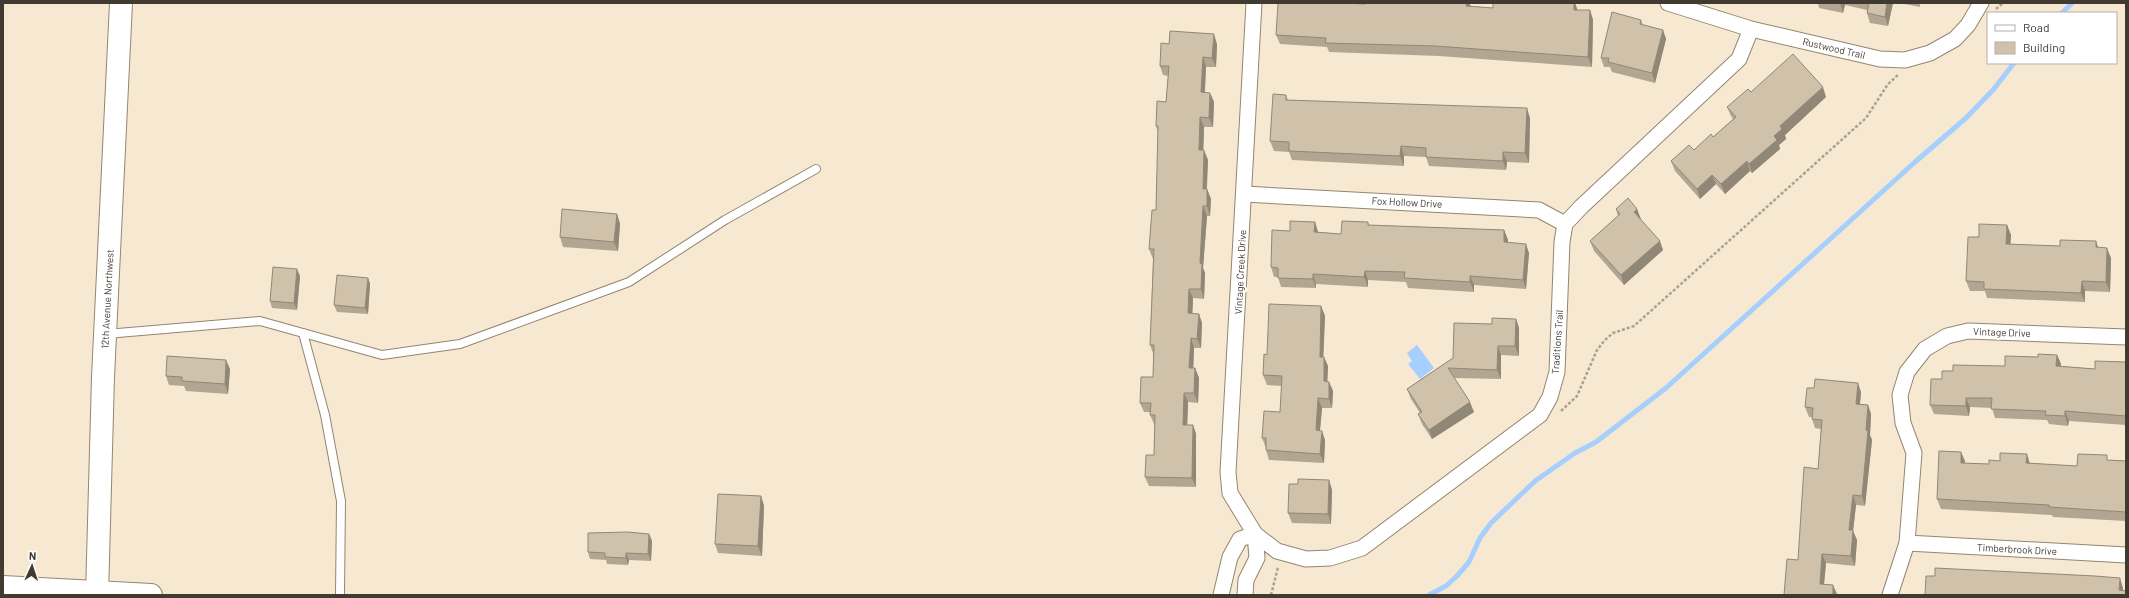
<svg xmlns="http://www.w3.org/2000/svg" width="2129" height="598" viewBox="0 0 2129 598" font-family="Barlow,sans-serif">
	<rect width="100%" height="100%" fill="#f7e9d1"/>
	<path fill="#a7cffe" d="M1417 345 1434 368 1420 379 1408 364 1412 361 1407 353Z"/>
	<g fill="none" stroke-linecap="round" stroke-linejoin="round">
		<g stroke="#a7cffe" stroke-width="5">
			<path d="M2062 13 2072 3"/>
			<path d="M1429 595 1446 586 1457 576 1469 562 1480 538 1491 523 1535 481 1575 453 1596 442 1666 388 1915 162 1966 118 1993 90 2014 63"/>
		</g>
		<g stroke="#938671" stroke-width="10">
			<g id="lane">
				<path d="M303 333 325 415 341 501 340 595"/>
				<path d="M106 334 260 321 382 355 460 344 629 282 725 220 816 169"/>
			</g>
		</g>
		<g stroke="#938671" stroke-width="17">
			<g id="street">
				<path d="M1254 3 1228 472 1230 493 1255 534 1277 551 1306 559 1330 558 1362 548 1540 415 1550 397 1557 372 1562 242 1565 224 1581 207 1739 59 1751 29"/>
				<path d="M1668 3 1751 29 1880 59 1905 60 1930 53 1955 39 1968 25 1981 3"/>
				<path d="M1244 194 1539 210 1565 224"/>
				<path d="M1907 543 2126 555"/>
				<path d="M1221 595 1230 557 1240 539 1255 534 1257 558 1246 580 1245 595"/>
				<path d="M1890 595 1907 543 1914 453 1903 423 1900 395 1907 372 1925 349 1947 336 1968 331 2126 337"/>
			</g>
		</g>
		<g stroke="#938671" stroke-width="24">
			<path id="secondary" d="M97 595 103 377 121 3"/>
		</g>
		<g stroke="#938671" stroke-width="24">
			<path id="primary" d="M3 587 151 595"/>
		</g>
		<g stroke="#aca190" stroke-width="2.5" stroke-dasharray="3 2" stroke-linecap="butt">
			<path d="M1996 9 2003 3"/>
			<path d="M1561 411 1577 396 1597 350 1605 340 1613 333 1634 326 1866 118 1888 84 1898 75"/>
			<path d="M1271 595 1278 567"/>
		</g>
		<use href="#lane" stroke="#fff" stroke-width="8"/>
		<use href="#street" stroke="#fff" stroke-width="15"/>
		<use href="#secondary" stroke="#fff" stroke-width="22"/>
		<use href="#primary" stroke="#fff" stroke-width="22"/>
	</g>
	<g fill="#b2a692">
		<path d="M1365 3H1469L1470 6 1493 8V3H1575L1577 10H1590L1593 20 1592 67 1439 56 1329 52 1327 47 1280 44 1276 35 1365 4Z"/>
		<path d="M1818 3H1893L1888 26 1870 23 1867 13V10L1845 5 1843 13 1819 8Z"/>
		<path d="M1899 3H1920V7Z"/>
		<path d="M1641 20 1643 25 1663 30 1666 39 1655 83 1612 72 1610 67H1604L1601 58Z"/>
		<path d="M1169 44H1217L1216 67H1206L1205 93H1210L1214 102 1213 127H1204L1203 150 1208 160 1207 189 1211 199 1210 216H1207L1203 268 1205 273 1204 299 1193 298 1192 314H1199L1202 323 1201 348H1194L1193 368H1195L1199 378 1198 403 1188 402 1187 425H1193L1196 434V487L1149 486 1145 477 1154 455 1155 424H1154L1150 415V412H1144L1140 403 1153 377V353L1150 345 1153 259 1149 249 1156 210 1158 132 1156 126 1166 102 1168 76 1163 75 1160 66Z"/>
		<path d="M1751 92 1826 97 1785 135 1786 139 1779 145 1780 149 1752 173 1750 171 1725 194 1716 184 1700 199 1675 171 1671 161 1694 150 1713 137 1733 119 1731 116 1727 107Z"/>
		<path d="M1286 95 1288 100 1530 118 1529 163 1507 162 1506 170 1429 166 1426 157 1404 156V166L1292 160 1289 152 1274 151 1270 141Z"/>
		<path d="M1616 209H1637L1640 219 1663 250 1624 285 1594 251 1590 241 1618 216Z"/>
		<path d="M617 214 620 224 618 251 563 247 560 237Z"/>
		<path d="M1315 222 1318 232 1341 234 1368 222 1369 225 1504 230 1508 240V242L1529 253 1526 289 1474 285V292L1408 288 1406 282 1368 280V287L1316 284V288L1281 287 1278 277H1274L1271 267 1290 231Z"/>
		<path d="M2007 225 2011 235 2010 244 2060 246 2096 241 2098 248 2111 258 2110 292 2085 291V302L1987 298 1985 291H1970L1966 281 1979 237Z"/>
		<path d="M300 276 297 310 272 308 270 301Z"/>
		<path d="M368 278 370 284 368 314 337 312 334 305Z"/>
		<path d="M1321 306 1325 316 1323 357 1328 366 1327 381 1329 382 1333 391 1332 408H1322L1320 431 1325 440 1324 463 1269 460 1266 450V448L1262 438 1280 412 1282 386 1267 385 1263 375 1267 355Z"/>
		<path d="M1516 319 1519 328V356L1501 355V379L1454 378 1474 412 1432 439 1422 424 1418 414 1420 413 1411 399 1407 389 1453 358 1492 324Z"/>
		<path d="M2057 355 2061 364V366L2095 369 2126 362V425L2069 421 2068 426 2049 424 2047 420 1995 418 1992 408 1970 407 1969 416 1934 414 1930 405 1942 379 1953 371 2005 366 2038 357Z"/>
		<path d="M230 369 228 394 186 391 184 386 169 385 166 376Z"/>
		<path d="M1814 388 1861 392 1860 404 1868 405 1871 414 1870 435 1872 440 1865 506 1856 505 1853 531 1857 540 1855 566 1826 563 1824 584 1784 595 1798 560 1818 469 1821 429 1815 428 1812 419V417H1809L1805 407Z"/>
		<path d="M1961 452 1965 463 1989 464 2030 463 2077 466 2109 460 2126 461V521L2053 517 2052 515 1941 509 1937 499Z"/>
		<path d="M1329 480 1332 490 1331 524 1292 523 1288 513Z"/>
		<path d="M761 496 764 506 762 556 718 553 715 544Z"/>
		<path d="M649 534 652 541 651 561 629 560 628 565 607 564 606 560 590 559 588 552Z"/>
	</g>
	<g fill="#918777">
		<path d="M1467 3H1469L1471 6H1466Z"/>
		<path d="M1574 3H1575L1578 11 1574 10Z"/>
		<path d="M1840 3H1844L1845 5 1843 13Z"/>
		<path d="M1887 3H1893L1888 26 1885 17Z"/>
		<path d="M1590 10 1593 20 1592 67 1588 57Z"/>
		<path d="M1663 30 1666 39 1655 83 1652 73Z"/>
		<path d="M1214 34 1217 44 1216 67 1212 58Z"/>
		<path d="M1203 57 1206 67 1204 102 1201 92Z"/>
		<path d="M1823 87 1826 97 1785 135 1786 139 1779 145 1780 149 1752 173 1749 164 1774 136 1780 126Z"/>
		<path d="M1210 93 1214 102 1213 127 1209 118Z"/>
		<path d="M1527 108 1530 118 1529 163 1525 153Z"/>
		<path d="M1200 117 1204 127 1203 160 1199 150Z"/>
		<path d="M1401 146 1404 156V166L1400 156Z"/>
		<path d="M1204 150 1208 160 1206 199 1203 189Z"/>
		<path d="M1503 152 1507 162 1506 170 1503 161Z"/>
		<path d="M1747 161 1750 171 1725 194 1721 184Z"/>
		<path d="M1712 175 1716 184 1700 199 1697 189Z"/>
		<path d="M1207 189 1211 199 1210 216 1207 206Z"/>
		<path d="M1203 206 1207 216 1203 268 1205 273 1204 299 1201 289 1200 263Z"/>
		<path d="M1637 209 1641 219 1638 221 1634 212Z"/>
		<path d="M617 214 620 224 618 251 614 242Z"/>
		<path d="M1315 222 1318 232V242L1314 232Z"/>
		<path d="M2007 225 2011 235 2010 254 2006 244Z"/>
		<path d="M1504 230 1508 240 1507 252 1504 242Z"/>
		<path d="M1660 241 1663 250 1624 285 1621 275Z"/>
		<path d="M2096 241 2099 251 2096 247Z"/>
		<path d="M1526 244 1529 253 1526 289 1523 280Z"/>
		<path d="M2107 248 2111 258 2110 292 2106 282Z"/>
		<path d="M297 269 300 276 297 310 294 303Z"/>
		<path d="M1365 271 1368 280V287L1364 277Z"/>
		<path d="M1313 274 1316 284V288L1313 279Z"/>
		<path d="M1470 276 1474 285V292L1470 282Z"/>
		<path d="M368 278 370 284 368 314 365 308Z"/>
		<path d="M2082 281 2085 291V302L2081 293Z"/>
		<path d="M1189 289 1193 298 1192 323 1188 313Z"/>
		<path d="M1321 306 1325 316 1323 366 1320 357Z"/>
		<path d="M1199 314 1202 323 1201 348 1197 339Z"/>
		<path d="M1516 319 1519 328V356L1515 346Z"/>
		<path d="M1191 338 1194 348 1193 378 1189 368Z"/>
		<path d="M1498 346 1501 355V379L1497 370Z"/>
		<path d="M2057 355 2061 364 2060 376 2056 366Z"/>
		<path d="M1324 357 1328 366 1327 391 1324 381Z"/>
		<path d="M226 360 230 369 228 394 225 384Z"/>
		<path d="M1195 368 1199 378 1198 403 1194 393Z"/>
		<path d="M1329 382 1333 391 1332 408 1329 399Z"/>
		<path d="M1858 383 1861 392 1859 413 1856 404Z"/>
		<path d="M1184 393 1188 402 1187 434 1183 425Z"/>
		<path d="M1318 398 1322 408 1319 440 1316 430Z"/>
		<path d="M1966 398 1970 407 1969 416 1966 406Z"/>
		<path d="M1470 402 1474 412 1432 439 1429 430Z"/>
		<path d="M1868 405 1871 414 1870 435 1872 440 1865 506 1862 496Z"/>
		<path d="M2065 411 2069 421 2068 426 2065 416Z"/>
		<path d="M1193 425 1196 434V487L1192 478Z"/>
		<path d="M1322 431 1325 440 1324 463 1320 454Z"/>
		<path d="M1961 452 1965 461 1964 472 1961 463Z"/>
		<path d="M2027 454 2030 464 2026 463Z"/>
		<path d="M1329 480 1332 490 1331 524 1328 514Z"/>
		<path d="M1853 495 1856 505 1853 531 1857 540 1855 566 1851 556 1849 530Z"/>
		<path d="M761 496 764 506 762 556 758 546Z"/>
		<path d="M649 534 652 541 651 561 648 554Z"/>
		<path d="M626 553 629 560 628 565 626 558Z"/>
		<path d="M1822 554 1826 563 1823 594 1820 584Z"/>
		<path d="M2120 578 2123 588V595L2119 590Z"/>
		<path d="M1833 585 1837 594V595H1833Z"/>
	</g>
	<g fill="#cfc1aa" stroke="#918777">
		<path d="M1278 3H1344L1365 4V3H1467L1466 6 1493 8V3H1574V10H1590L1588 57 1435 46 1325 43 1326 38 1276 35Z"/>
		<path d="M1869 3H1887L1885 17 1867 13Z"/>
		<path d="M1612 12 1641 20 1640 24 1663 30 1652 73 1608 62 1609 58H1601Z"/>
		<path d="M1170 31 1214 34 1212 58 1203 57 1201 92 1210 93 1209 118 1200 117 1199 150H1204L1203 189H1207V206H1203L1200 263 1202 264 1201 289H1189L1188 313 1199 314 1197 339 1191 338 1189 368H1195L1194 393H1184L1183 425H1193L1192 478 1145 477 1146 455H1154L1155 415H1150L1151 403H1140L1141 377H1153L1154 345H1150L1154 249H1149L1152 210H1156L1158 126H1156L1157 101 1166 102 1169 66H1160L1161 43 1169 44Z"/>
		<path d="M1793 54 1823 87 1780 126 1782 129 1774 136 1777 140 1749 164 1747 161 1721 184 1712 175 1697 189 1671 161 1689 145 1694 150 1711 134 1713 137 1736 117 1727 107 1748 89 1751 92Z"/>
		<path d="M1273 94 1286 95V100L1527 108 1525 153 1503 152V161L1426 157V148L1401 146 1400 156 1289 151V142L1270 141Z"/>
		<path d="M1628 198 1637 209 1634 212 1660 241 1621 275 1590 241 1620 214 1616 209Z"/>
		<path d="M562 209 617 214 614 242 560 237Z"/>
		<path d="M1290 221 1315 222 1314 232 1341 234 1342 221 1368 222V225L1504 230V242L1526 244 1523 280 1470 276V282L1404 278 1405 272 1365 271 1364 277 1313 274V279L1278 278V268L1271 267 1272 230 1290 231Z"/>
		<path d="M1979 224 2007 225 2006 244 2060 246V240L2096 241V247L2107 248 2106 282 2082 281 2081 293 1984 289V282L1966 281 1968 237H1979Z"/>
		<path d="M273 267 297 269 294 303 270 301Z"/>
		<path d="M337 275 368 278 365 308 334 305Z"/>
		<path d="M1269 304 1321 306 1320 357H1324V381L1329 382V399L1318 398 1316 430 1322 431 1320 454 1266 450V438H1262L1264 411 1280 412 1282 376 1263 375 1264 354 1267 355Z"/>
		<path d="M1492 318 1516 319 1515 346H1498L1497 370 1448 368 1470 402 1429 430 1418 414 1422 412 1407 389 1453 358 1454 323 1492 324Z"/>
		<path d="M2038 354 2057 355 2056 366 2095 369V361L2126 362V416L2065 411V416L2045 415 2046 411 1991 409 1992 398H1966V406L1930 405 1931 379H1942V371H1953V365L2005 366V356L2038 357Z"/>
		<path d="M167 356 226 360 225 384 182 381V377L166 376Z"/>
		<path d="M1815 379 1858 383 1856 404 1868 405 1866 430 1868 431 1862 496 1853 495 1849 530H1853L1851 556 1822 554 1820 584 1833 585V595H1784L1787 559 1798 560 1804 467 1818 469 1822 420 1812 419 1813 408 1805 407 1807 388H1814Z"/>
		<path d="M1939 451 1961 452V463L1989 464V460L2000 461V453L2027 454 2026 463 2077 466 2078 454 2107 455V460L2126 461V512L2049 507V505L1937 499Z"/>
		<path d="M1298 479 1329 480 1328 514 1288 513 1289 484H1298Z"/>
		<path d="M718 494 761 496 758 546 715 544Z"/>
		<path d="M628 532 649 534 648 554 626 553V558L605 557V553L588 552V533Z"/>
		<path d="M1935 568 2095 576 2120 578 2119 590 2126 591V595H1925L1926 576H1935Z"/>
	</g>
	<g text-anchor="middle" stroke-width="4" stroke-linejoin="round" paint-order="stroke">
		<g font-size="10" fill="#403a31" stroke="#fff">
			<text transform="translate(1834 48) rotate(13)" y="4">Rustwood Trail</text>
			<text transform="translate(1407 202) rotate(3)" y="4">Fox Hollow Drive</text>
			<text transform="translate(1240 272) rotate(-87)" y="4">Vintage Creek Drive</text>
			<text transform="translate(107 299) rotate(-87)" y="4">12th Avenue Northwest</text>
			<text transform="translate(2002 332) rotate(2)" y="4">Vintage Drive</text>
			<text transform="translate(1557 342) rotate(-86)" y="4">Traditions Trail</text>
			<text transform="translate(2017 549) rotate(3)" y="4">Timberbrook Drive</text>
		</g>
	</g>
	<rect width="2129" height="598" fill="none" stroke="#403a31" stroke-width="8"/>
	<rect x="1987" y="12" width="130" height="52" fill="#ffffff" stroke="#b3b0ad"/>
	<rect x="1995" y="25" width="20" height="6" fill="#ffffff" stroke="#b3b0ad"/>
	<text x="2023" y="32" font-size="12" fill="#403a31">Road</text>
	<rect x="1995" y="42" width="20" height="12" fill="#cfc1aa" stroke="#b3b0ad"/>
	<text x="2023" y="52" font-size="12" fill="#403a31">Building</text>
	<g transform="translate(32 566) rotate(3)" stroke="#ffffff" stroke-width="3" paint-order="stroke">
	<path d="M0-3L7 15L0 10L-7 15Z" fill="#403a31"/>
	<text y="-6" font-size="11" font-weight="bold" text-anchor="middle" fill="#403a31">N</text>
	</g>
</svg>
